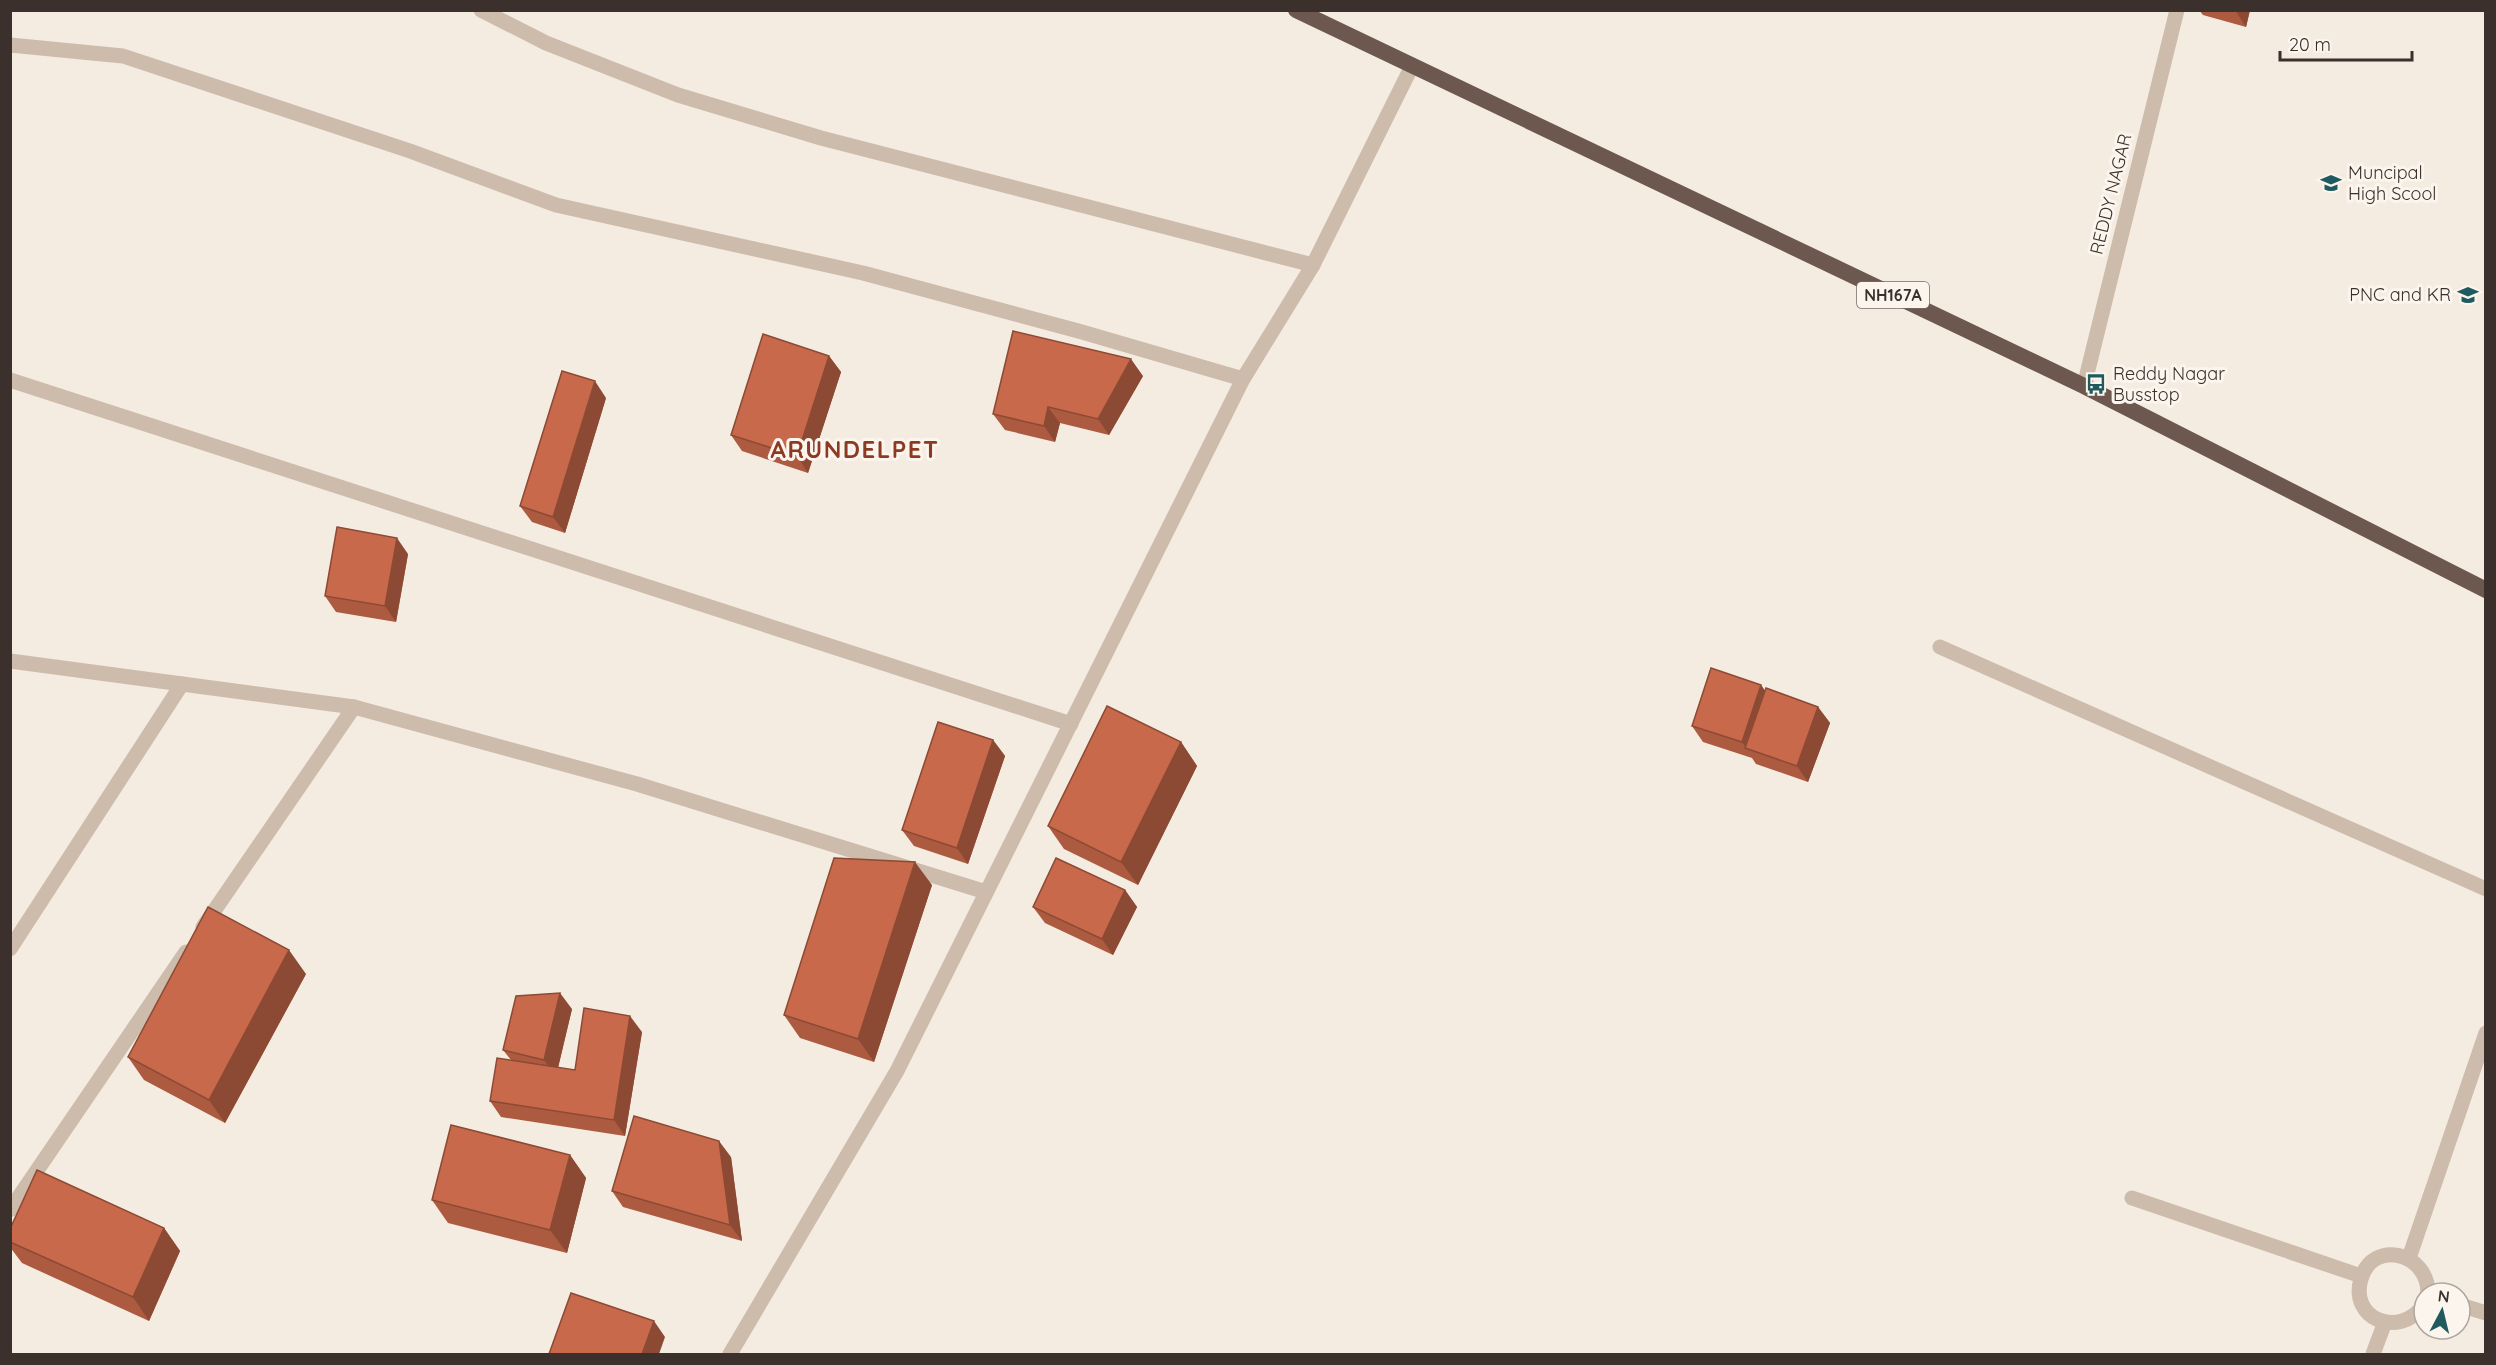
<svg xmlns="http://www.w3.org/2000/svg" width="2496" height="1365" viewBox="0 0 2496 1365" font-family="Quicksand,sans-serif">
	<rect width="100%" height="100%" fill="#f4ebe1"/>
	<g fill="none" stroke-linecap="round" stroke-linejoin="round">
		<g stroke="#cdbbac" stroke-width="15">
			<path d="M2132 1198 2361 1276"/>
			<path d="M2409 1258 2486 1033"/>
			<path d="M2424 1305C2398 1340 2349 1318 2361 1279 2372 1239 2428 1252 2428 1293"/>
			<path d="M2460 1305 2486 1313"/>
			<path d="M2373 1354 2385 1322"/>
		</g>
		<g stroke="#cdbbac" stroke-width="15">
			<path d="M481 10 546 43 678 95 821 138 1313 265 1412 66"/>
			<path d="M10 45 123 56 410 151 556 205 863 273 1082 332 1243 379"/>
			<path d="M10 380 1071 724"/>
			<path d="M2084 386 2177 10"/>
			<path d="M1940 647 2486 889"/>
			<path d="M10 661 354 707 637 784 986 892"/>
			<path d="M203 927 354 707"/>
			<path d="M10 949 182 684"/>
			<path d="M10 1210 186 952"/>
			<path d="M730 1354 897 1071 1243 379 1313 265"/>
		</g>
		<path stroke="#6c584f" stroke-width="16" d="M1296 10 2084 386 2486 590"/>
	</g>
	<g fill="#ac5a40">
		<path d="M2199 10H2250L2246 27 2203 15Z"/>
		<path d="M829 356 841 372 808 473 742 451 731 435Z"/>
		<path d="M1143 376 1109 435 1060 423 1055 442 1005 430 993 414Z"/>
		<path d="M606 398 565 533 532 522 520 506Z"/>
		<path d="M408 554 396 622 336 612 325 596Z"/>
		<path d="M1761 685 1765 691 1818 707 1830 723 1808 782 1756 764 1752 758 1703 742 1692 726Z"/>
		<path d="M993 740 1005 756 968 864 914 846 902 830Z"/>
		<path d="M1181 742 1197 766 1138 885 1064 849 1048 826Z"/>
		<path d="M932 885 874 1062 800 1038 784 1015Z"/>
		<path d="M1125 890 1137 907 1113 955 1045 923 1033 907Z"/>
		<path d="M306 974 225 1123 144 1080 128 1057Z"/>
		<path d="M572 1009 558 1068 575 1070 642 1032 625 1136 501 1117 490 1101 511 1060 503 1050Z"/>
		<path d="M570 1155 586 1178 567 1253 448 1223 432 1200Z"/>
		<path d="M731 1157 742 1241 623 1207 612 1191Z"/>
		<path d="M164 1228 180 1251 149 1321 22 1263 10 1247V1229Z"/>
	</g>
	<g fill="#8c4a34">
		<path d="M2235 10H2250L2246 27Z"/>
		<path d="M829 356 841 372 808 473 797 456Z"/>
		<path d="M1131 359 1143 376 1109 435 1098 419Z"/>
		<path d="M595 381 606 398 565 533 553 517Z"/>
		<path d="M1048 407 1060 423 1055 442 1044 426Z"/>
		<path d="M397 538 408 554 396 622 385 606Z"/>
		<path d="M1761 685 1772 701 1746 748 1742 742Z"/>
		<path d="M1818 707 1830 723 1808 782 1797 766Z"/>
		<path d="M993 740 1005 756 968 864 957 848Z"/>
		<path d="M1181 742 1197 766 1138 885 1121 862Z"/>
		<path d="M915 862 932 885 874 1062 858 1039Z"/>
		<path d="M1125 890 1137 907 1113 955 1102 939Z"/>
		<path d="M289 950 306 974 225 1123 209 1100Z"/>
		<path d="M560 993 572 1009 556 1076 544 1060Z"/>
		<path d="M630 1016 642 1032 625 1136 614 1120Z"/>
		<path d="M719 1141 731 1157 742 1241 730 1225Z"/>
		<path d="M570 1155 586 1178 567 1253 550 1230Z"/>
		<path d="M164 1228 180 1251 149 1321 133 1297Z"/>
		<path d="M654 1321 665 1337 659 1354H642Z"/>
	</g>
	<g fill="#c8694b" stroke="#8c4a34" stroke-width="1.5">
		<path d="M1013 331 1131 359 1098 419 1048 407 1044 426 993 414Z"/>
		<path d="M763 334 829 356 797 456 731 435Z"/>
		<path d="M562 371 595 381 553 517 520 506Z"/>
		<path d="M337 527 397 538 385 606 325 596Z"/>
		<path d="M1711 668 1761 685 1742 742 1692 726Z"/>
		<path d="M1766 688 1818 707 1797 766 1745 748Z"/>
		<path d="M1107 706 1181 742 1121 862 1048 826Z"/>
		<path d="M938 722 993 740 957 848 902 830Z"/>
		<path d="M834 858 915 862 858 1039 784 1015Z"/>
		<path d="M1056 858 1125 890 1102 939 1033 907Z"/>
		<path d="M208 907 289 950 209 1100 128 1057Z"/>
		<path d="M560 993 544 1060 503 1050 516 996Z"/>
		<path d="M584 1008 630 1016 614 1120 490 1101 497 1058 575 1070Z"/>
		<path d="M634 1116 719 1141 730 1225 612 1191Z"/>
		<path d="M451 1125 570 1155 550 1230 432 1200Z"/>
		<path d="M37 1170 164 1228 133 1297 10 1242V1229Z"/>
		<path d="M571 1293 654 1321 642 1354H549Z"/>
	</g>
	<defs>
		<g id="school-bare" transform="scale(1.62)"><path d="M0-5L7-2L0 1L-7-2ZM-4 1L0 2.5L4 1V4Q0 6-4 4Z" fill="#1f5a5e" stroke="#fbf5ee" stroke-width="2.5" paint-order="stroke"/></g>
		<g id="university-bare" transform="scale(1.62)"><path d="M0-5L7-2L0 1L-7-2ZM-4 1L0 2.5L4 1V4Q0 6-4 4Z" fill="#1f5a5e" stroke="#fbf5ee" stroke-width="2.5" paint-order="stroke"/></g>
		<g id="bus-bare" transform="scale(1.62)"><path d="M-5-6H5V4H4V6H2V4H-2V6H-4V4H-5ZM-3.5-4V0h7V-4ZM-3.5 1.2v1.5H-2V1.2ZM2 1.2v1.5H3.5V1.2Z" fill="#1f5a5e" stroke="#fbf5ee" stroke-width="2.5" paint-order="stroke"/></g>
	</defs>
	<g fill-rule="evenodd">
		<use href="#school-bare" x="2331" y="183"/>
		<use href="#university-bare" x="2468" y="295"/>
		<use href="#bus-bare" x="2096" y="384"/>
	</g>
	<g text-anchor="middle" stroke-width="6" stroke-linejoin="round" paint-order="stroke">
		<rect fill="#fbf5ee" stroke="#756b66" stroke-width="1.5" x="1857" y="282" width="72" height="26" rx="4.5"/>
		<g font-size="16" font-weight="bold" fill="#3b302b">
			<text x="1893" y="301">NH167A</text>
		</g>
		<g font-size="18" fill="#3b302b" stroke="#fbf5ee" text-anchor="start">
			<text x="2348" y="179">Muncipal<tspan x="2348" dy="21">High Scool</tspan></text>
			<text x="2451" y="301" text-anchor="end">PNC and KR</text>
			<text x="2113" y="380">Reddy Nagar<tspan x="2113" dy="21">Busstop</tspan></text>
		</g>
		<g font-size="18" fill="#3b302b" stroke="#fbf5ee">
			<text transform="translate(2111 194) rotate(-76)" y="6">REDDY NAGAR</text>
		</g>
		<g font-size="24" font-weight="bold" letter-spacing="1.5" fill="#8c3b22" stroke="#fbf5ee">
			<text x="855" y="458">ARUNDELPET</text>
		</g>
	</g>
	<rect width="2496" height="1365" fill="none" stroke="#3b302b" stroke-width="24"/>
	<g transform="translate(2442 1311) rotate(7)"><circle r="28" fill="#fbf5ee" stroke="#aea6a0" stroke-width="1.5"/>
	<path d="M0-4.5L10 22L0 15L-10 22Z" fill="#1f5a5e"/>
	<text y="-9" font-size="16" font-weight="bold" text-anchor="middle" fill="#3b302b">N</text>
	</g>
	<path d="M2280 51v9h132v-9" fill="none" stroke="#3b302b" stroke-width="3"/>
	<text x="2289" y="51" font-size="18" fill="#3b302b" stroke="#fbf5ee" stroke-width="4.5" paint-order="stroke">20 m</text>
</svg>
